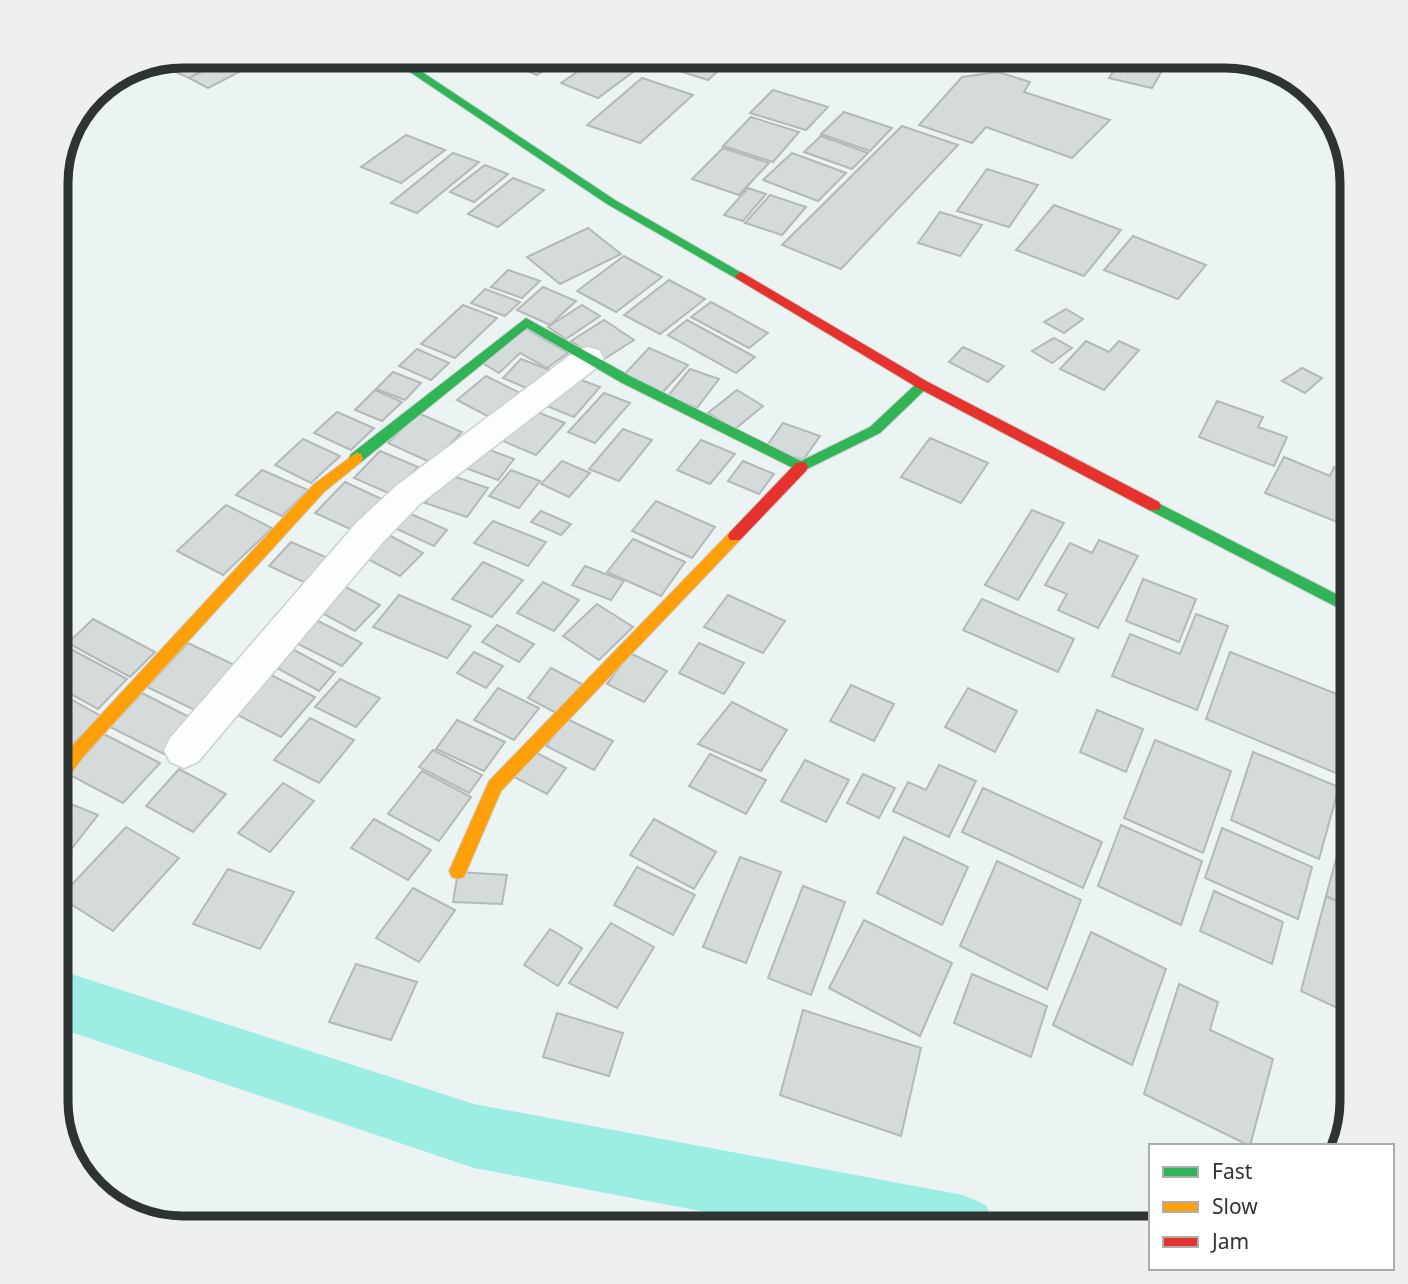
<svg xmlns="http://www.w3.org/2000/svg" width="1408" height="1284" viewBox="0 0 1408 1284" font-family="'Noto Sans',sans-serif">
	<rect width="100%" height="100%" fill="#ecf4f3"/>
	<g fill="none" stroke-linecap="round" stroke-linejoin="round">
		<path fill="#9beee1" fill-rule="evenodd" d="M56 969 474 1104 963 1195 986 1205 996 1228H790L474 1168 56 1027Z"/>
	</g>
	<g fill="#d5dbda" stroke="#b3b9b8" stroke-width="2">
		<path d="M183 56H226L189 78 162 66Z"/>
		<path d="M232 56H270L208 88 189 78Z"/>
		<path d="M494 56H566L537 75Z"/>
		<path d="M675 56H734L708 80 664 66Z"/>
		<path d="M597 58 633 72 598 98 561 83Z"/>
		<path d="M1122 58 1163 69 1152 88 1109 78Z"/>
		<path d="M998 72 1030 82 1024 92 1110 120 1072 158 986 127 972 143 919 125 962 77Z"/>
		<path d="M642 78 693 95 640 143 587 125Z"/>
		<path d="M773 90 828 107 806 130 750 113Z"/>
		<path d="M844 112 892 128 870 151 821 134Z"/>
		<path d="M751 117 799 132 773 162 723 146Z"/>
		<path d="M902 126 958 145 841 269 782 245Z"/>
		<path d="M406 135 445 150 401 183 361 167Z"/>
		<path d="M821 136 868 153 852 169 804 152Z"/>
		<path d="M723 148 769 163 739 195 692 179Z"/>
		<path d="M453 153 479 162 417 213 391 203Z"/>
		<path d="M792 153 846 173 818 201 763 180Z"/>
		<path d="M485 165 508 174 474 202 450 192Z"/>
		<path d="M987 169 1038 185 1009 227 957 211Z"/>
		<path d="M513 178 544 190 498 227 468 214Z"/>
		<path d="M748 188 766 194 743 221 724 215Z"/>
		<path d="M770 195 806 207 782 235 745 223Z"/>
		<path d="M1054 205 1121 230 1084 276 1016 250Z"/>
		<path d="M940 212 982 225 960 256 918 243Z"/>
		<path d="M588 228 621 254 560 284 527 257Z"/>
		<path d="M1133 236 1206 265 1178 299 1104 270Z"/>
		<path d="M624 256 662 277 616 312 577 291Z"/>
		<path d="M508 270 540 281 522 298 491 287Z"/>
		<path d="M669 280 705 299 660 334 624 315Z"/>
		<path d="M543 287 576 301 550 325 517 310Z"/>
		<path d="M485 289 520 302 505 316 471 303Z"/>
		<path d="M711 302 768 333 749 348 691 317Z"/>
		<path d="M463 305 497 318 455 358 421 344Z"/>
		<path d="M582 305 600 316 566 339 548 327Z"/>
		<path d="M1066 309 1083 319 1064 333 1044 322Z"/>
		<path d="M604 320 634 340 601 361 571 341Z"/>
		<path d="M687 320 755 357 736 373 668 335Z"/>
		<path d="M523 327 568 353 547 368 520 353 499 373 479 361Z"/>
		<path d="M1054 338 1072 348 1052 363 1032 351Z"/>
		<path d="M1086 341 1109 352 1119 341 1139 350 1104 390 1060 369Z"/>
		<path d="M963 347 1004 366 988 382 949 362Z"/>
		<path d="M649 348 688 365 662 393 623 376Z"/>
		<path d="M417 349 449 363 431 380 399 366Z"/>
		<path d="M521 359 555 372 536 392 503 378Z"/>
		<path d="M1302 368 1322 378 1305 393 1282 381Z"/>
		<path d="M690 369 719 379 697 408 667 397Z"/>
		<path d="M393 372 421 383 405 400 376 389Z"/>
		<path d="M568 375 600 387 574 417 542 404Z"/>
		<path d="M486 376 526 396 497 421 457 400Z"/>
		<path d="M375 390 402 402 382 421 355 410Z"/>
		<path d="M737 390 763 406 735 429 708 413Z"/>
		<path d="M604 393 630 403 595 443 568 432Z"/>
		<path d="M1217 401 1263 417 1258 427 1287 437 1274 466 1199 437Z"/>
		<path d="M532 410 565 423 536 455 503 441Z"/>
		<path d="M337 412 374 428 351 450 314 433Z"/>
		<path d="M418 413 462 432 432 463 388 443Z"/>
		<path d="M783 423 820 436 803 460 766 447Z"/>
		<path d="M623 429 652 440 619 481 589 469Z"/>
		<path d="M930 438 988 463 961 503 901 477Z"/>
		<path d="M303 439 340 456 311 483 275 465Z"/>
		<path d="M701 440 735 454 710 484 677 470Z"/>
		<path d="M476 445 514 459 498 480 460 466Z"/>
		<path d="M380 451 418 467 393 495 354 478Z"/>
		<path d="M1284 457 1330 476 1334 467 1352 474V517L1347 526 1265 493Z"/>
		<path d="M562 461 590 473 569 497 541 484Z"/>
		<path d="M743 461 774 474 759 494 728 481Z"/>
		<path d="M262 470 308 490 282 516 236 495Z"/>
		<path d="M511 470 540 481 519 508 489 496Z"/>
		<path d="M447 474 488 488 467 517 425 503Z"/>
		<path d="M345 482 388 502 359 533 315 513Z"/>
		<path d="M656 501 715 527 692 558 632 531Z"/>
		<path d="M226 505 272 528 223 575 177 551Z"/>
		<path d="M402 510 447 530 434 546 388 525Z"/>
		<path d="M1032 510 1064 523 1018 600 985 585Z"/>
		<path d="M541 511 571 524 561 535 531 522Z"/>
		<path d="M493 521 546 542 528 566 474 543Z"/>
		<path d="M381 531 423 553 400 576 358 554Z"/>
		<path d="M633 539 685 562 661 596 607 572Z"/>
		<path d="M1099 540 1138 556 1098 628 1058 610 1067 594 1045 585 1070 543 1092 553Z"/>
		<path d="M291 542 328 558 306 583 269 566Z"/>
		<path d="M483 562 523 580 492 617 452 599Z"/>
		<path d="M585 566 624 581 611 600 572 585Z"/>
		<path d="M1143 579 1196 599 1179 642 1126 621Z"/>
		<path d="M543 582 579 600 554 631 517 613Z"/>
		<path d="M340 584 380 605 355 631 315 609Z"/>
		<path d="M399 595 471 626 447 658 373 627Z"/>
		<path d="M728 595 785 621 763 653 704 627Z"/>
		<path d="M982 599 1074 639 1058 672 963 630Z"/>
		<path d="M597 604 633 627 599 660 563 636Z"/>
		<path d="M1196 614 1228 626 1197 710 1112 676 1130 634 1180 654Z"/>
		<path d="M93 619 155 652 130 677 68 643Z"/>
		<path d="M318 621 362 643 342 666 296 643Z"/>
		<path d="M497 625 534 644 519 662 482 642Z"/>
		<path d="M188 643 241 668 201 713 147 687Z"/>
		<path d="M699 643 744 663 724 694 679 673Z"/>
		<path d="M283 644 335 672 319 691 266 662Z"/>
		<path d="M65 646 127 679 98 709 56 686V654Z"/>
		<path d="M474 652 503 666 486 688 457 673Z"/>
		<path d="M1230 652 1352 700V744L1343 776 1206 719Z"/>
		<path d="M630 653 667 671 644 702 607 684Z"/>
		<path d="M551 668 582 684 558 714 528 698Z"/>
		<path d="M259 669 315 697 281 737 224 708Z"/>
		<path d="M340 679 380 698 356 727 315 707Z"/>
		<path d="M851 685 894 704 874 741 830 721Z"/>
		<path d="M498 688 539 708 514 740 474 720Z"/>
		<path d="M968 688 1017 711 995 752 945 727Z"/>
		<path d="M56 691 101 716 56 761Z"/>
		<path d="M142 693 195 720 164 754 110 727Z"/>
		<path d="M732 702 787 730 761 771 698 744Z"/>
		<path d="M1097 710 1143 729 1126 772 1080 752Z"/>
		<path d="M310 718 354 740 319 783 274 760Z"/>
		<path d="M567 719 613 741 594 770 546 746Z"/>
		<path d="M457 720 505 742 484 771 436 749Z"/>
		<path d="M104 734 160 763 123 803 68 774Z"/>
		<path d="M1155 740 1231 771 1203 853 1124 818Z"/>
		<path d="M433 750 482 775 469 793 419 767Z"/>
		<path d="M533 751 566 768 547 794 514 777Z"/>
		<path d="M1253 752 1339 787 1319 859 1231 820Z"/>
		<path d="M710 754 766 780 746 814 689 786Z"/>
		<path d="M805 760 849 780 826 822 781 801Z"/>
		<path d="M939 765 976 781 949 837 893 811 908 782 926 790Z"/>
		<path d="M179 769 226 794 193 832 146 806Z"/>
		<path d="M422 771 471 797 439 841 388 814Z"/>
		<path d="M863 774 895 788 879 818 847 803Z"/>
		<path d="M283 783 314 801 270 852 238 833Z"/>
		<path d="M983 788 1102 842 1083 888 962 832Z"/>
		<path d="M56 798 98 815 69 852 56 846Z"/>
		<path d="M1352 801V908L1326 896Z"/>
		<path d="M374 819 431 850 408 880 351 848Z"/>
		<path d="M654 819 716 852 694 889 630 855Z"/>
		<path d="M1121 825 1202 861 1181 925 1098 886Z"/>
		<path d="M126 827 179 858 113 931 60 897Z"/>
		<path d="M1222 828 1312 867 1298 919 1205 878Z"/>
		<path d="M904 837 968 867 942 925 877 893Z"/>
		<path d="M740 857 781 872 746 963 703 947Z"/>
		<path d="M997 861 1081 900 1047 989 960 946Z"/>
		<path d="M637 867 695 895 673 935 614 905Z"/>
		<path d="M228 869 294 892 260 949 193 924Z"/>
		<path d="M458 872 507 875 502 904 453 902Z"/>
		<path d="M803 886 845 902 811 995 768 978Z"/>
		<path d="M413 888 455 910 419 962 376 938Z"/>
		<path d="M1214 891 1283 922 1272 964 1200 931Z"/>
		<path d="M1326 896 1352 908V1015L1301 991Z"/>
		<path d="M864 920 952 963 920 1036 829 988Z"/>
		<path d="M611 923 654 947 617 1008 569 983Z"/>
		<path d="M550 929 582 948 558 986 524 965Z"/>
		<path d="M1091 932 1166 969 1132 1065 1053 1025Z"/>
		<path d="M356 964 417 982 391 1040 329 1022Z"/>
		<path d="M972 974 1047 1006 1031 1057 954 1023Z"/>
		<path d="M1179 984 1218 1002 1210 1030 1273 1059 1250 1146 1144 1094Z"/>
		<path d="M803 1010 921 1048 901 1136 780 1095Z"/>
		<path d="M557 1013 623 1033 609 1076 543 1057Z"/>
	</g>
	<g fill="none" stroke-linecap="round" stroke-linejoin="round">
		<g stroke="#cad1d0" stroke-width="3">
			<path id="street" d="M588 347 599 350 604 358 599 366 420 504 384 541 198 762 184 768 170 762 164 750 170 738 358 521 396 486 577 350Z"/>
		</g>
		<g stroke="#cad1d0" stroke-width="2">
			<g id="fast">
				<path d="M386 56H398L615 200 747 276 745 279H737L607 204Z"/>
				<path d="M526 318 632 377 801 461 870 427 918 382 923 380 930 385 880 433 801 472 622 383 527 328 361 462H351L349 458 351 454Z"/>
				<path d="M1154 501 1352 602V615L1149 510 1147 506 1149 502Z"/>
			</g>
		</g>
		<g stroke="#cad1d0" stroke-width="2">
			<g id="slow">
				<path d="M356 453 361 454 363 458 361 462 324 492 83 757 63 785 56 787V767L71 747 314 484Z"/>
				<path d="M735 530 740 532 742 536 740 540 501 791 464 877 458 879 452 877 449 871 489 781 730 532Z"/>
			</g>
		</g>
		<g stroke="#cad1d0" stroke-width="2">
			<g id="jam">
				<path d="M741 272 928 382 1159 502 1161 506 1159 510H1149L918 388 737 279 735 276Z"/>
				<path d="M801 462 806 463 808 467 806 471 740 540H730L728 536 730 532 796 463Z"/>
			</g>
		</g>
		<use href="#street" fill="#fcfdfd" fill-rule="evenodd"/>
		<use href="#fast" fill="#30b455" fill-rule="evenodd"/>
		<use href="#slow" fill="#ff9f0a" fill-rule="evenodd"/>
		<use href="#jam" fill="#e5322d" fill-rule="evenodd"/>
	</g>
	<path d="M0 0H1408V1284H0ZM183 68H1225A115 115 0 0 1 1340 183V1101A115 115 0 0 1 1225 1216H183A115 115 0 0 1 68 1101V183A115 115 0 0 1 183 68Z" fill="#eeefef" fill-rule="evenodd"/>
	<path fill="none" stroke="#2e3432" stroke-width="9" d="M183 68H1225A115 115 0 0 1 1340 183V1101A115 115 0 0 1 1225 1216H183A115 115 0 0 1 68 1101V183A115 115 0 0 1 183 68Z"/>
	<rect x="1149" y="1144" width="245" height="126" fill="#ffffff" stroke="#abaead" stroke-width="2"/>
	<rect x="1163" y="1167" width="35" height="10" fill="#30b455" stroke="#abaead" stroke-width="2"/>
	<text x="1212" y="1179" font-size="21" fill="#2e3432">Fast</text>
	<rect x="1163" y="1202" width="35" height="10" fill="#ff9f0a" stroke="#abaead" stroke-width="2"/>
	<text x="1212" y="1214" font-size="21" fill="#2e3432">Slow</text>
	<rect x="1163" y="1237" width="35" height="10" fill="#e5322d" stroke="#abaead" stroke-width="2"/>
	<text x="1212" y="1249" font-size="21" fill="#2e3432">Jam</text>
</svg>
